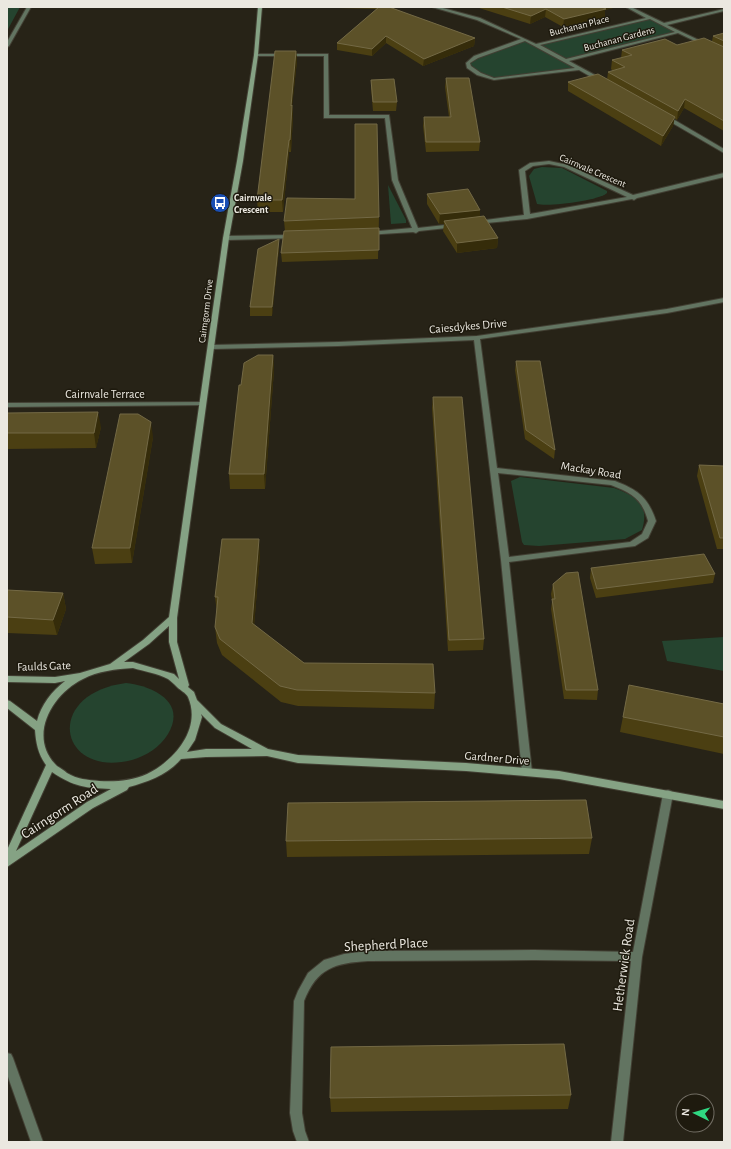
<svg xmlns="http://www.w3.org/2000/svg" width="731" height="1149" viewBox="0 0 731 1149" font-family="'Alegreya Sans',sans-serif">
	<rect width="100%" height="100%" fill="#272317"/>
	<g fill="#25442f">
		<path d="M7 7H20L7 31Z"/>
		<path d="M650 18 678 32 565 61 579 69 494 79 486 77 469 67 471 60 524 40 536 45Z"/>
		<path d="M542 167 562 168 607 191V193C598 201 548 207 537 204L529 176 534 169Z"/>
		<path d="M388 185 406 220V223L391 224Z"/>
		<path d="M520 477 614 488C636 496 650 504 642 530L625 539 539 546 524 545 522 542 511 481Z"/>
		<path d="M724 637V671L667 661 662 641Z"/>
		<path d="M126 683C153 686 187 702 168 734 160 747 146 756 132 760 59 779 42 694 126 683Z"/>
	</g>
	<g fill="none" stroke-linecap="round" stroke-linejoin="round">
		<g stroke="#423f33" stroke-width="2">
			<g id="street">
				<path d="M27 7H31L9 46 7 47V42Z"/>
				<path d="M432 7H439L480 18 536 44 646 18 626 7H631L664 23 724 9V11L667 25 724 52V55L678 33 569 61 604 80V82H600L579 70 494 80 477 75 467 68 466 63 474 56 521 39 477 20ZM650 19 675 32 566 59 540 45ZM525 41 575 68 494 78 481 73 471 66 470 63 478 58Z"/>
				<path d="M254 54H328L329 115H389L398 180 418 228 454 224 456 225V227L419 231 416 233 413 232 366 235V233L368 232 412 228 392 180 385 118H324V56H256L254 55Z"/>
				<path d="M662 115H666L724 149V153L662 117Z"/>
				<path d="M549 161 568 165 633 195 724 173V177L637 198 634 200 632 199 527 219 476 224V222L478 221 524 215 519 170 530 163ZM549 164 564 167 627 197 530 214 525 171 533 166Z"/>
				<path d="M293 235 295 236V238L226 240 223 238 226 236Z"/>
				<path d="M724 298V302L667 313 480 339 497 468 615 481C638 490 648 497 656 521L648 538 635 546 509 562 532 772 530 775 527 776 524 775 522 772 501 560 474 340 338 346 212 349 209 347 212 345 338 342 477 336 667 309ZM498 473 611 485C632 493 642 499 648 521L642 534 630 542 509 557Z"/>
				<path d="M203 402 205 403 206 404 205 405 7 407V403Z"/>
				<path d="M668 790 671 791 673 794 642 957 623 1142H611L631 961 534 960 368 961C335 963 317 968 304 1001L302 1113 305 1131 309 1142H297L293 1131 290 1113 294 1001 298 991 308 973 324 960 344 954 368 951 534 950 633 952 663 794 665 791Z"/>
				<path d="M7 1053 11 1054 13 1058 43 1142H31L7 1074Z"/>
			</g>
		</g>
		<g stroke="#423f33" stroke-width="2">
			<path id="secondary" d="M258 7H262L258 55 243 161 229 238 177 618V642L189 685 188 687 194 692 197 700 221 724 268 749 298 755 466 763 559 771 724 801V809L559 779 466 771 298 763 267 756 206 757 181 759C168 775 147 782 129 787L127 790 93 808 7 867V850L46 765C38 754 36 743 35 730L7 708V700L10 701 37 721C41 705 52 691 65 681L55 683 7 682V676L55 677 80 673 110 664 143 640 169 617 223 238 237 161 254 55ZM169 626V642L179 679 174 674 133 662H124L149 644ZM133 668C143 671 159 674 168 679 171 681 174 684 177 687 180 690 186 693 188 697 202 729 174 761 147 774 131 781 115 782 99 781 88 780 77 779 67 773 64 770 60 768 57 766 27 737 52 694 83 679 98 671 116 669 133 668ZM201 714 215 728 252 749H206L187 752 195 740 202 717ZM52 772C74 787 86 788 111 789L87 802 16 851Z"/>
		</g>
		<use href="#street" fill="#627461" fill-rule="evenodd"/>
		<use href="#secondary" fill="#85a284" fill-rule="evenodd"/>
	</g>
	<g fill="#4b3f12">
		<path d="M298 7H391V8L475 38 474 46 423 66 386 43 372 56 337 50V43L377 9Z"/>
		<path d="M476 7H617L605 10V17L563 27 545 17 530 24Z"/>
		<path d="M724 33V131L684 108 677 120 674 118 673 126 661 146 568 91V82L607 80 608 72 613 71 611 69 612 60 621 58 622 50 677 45 712 41 713 36Z"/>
		<path d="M296 51 297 61 292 105 293 116 291 152H289L283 212H258L257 200Z"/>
		<path d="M446 78 480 142 479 151 426 152 423 126 424 117H449L445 87Z"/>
		<path d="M371 80 397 102 396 111H373L371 88Z"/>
		<path d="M427 194 480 210V217L498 238 497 248 457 253 443 231 444 224H439L427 204Z"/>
		<path d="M379 217 378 259 282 262 281 253 285 231 284 221Z"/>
		<path d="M279 239V248L272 316H250V307Z"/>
		<path d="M273 355 274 370 265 489H230L229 474 241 385Z"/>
		<path d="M516 361 555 450 554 459 525 439 515 370Z"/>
		<path d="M433 397 484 639 483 650 448 651 432 408Z"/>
		<path d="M7 413 101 427 96 448 7 449Z"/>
		<path d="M153 437 132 563 95 564 92 548Z"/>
		<path d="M699 465 724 466V549H717L697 476Z"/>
		<path d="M260 555 254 625 304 663 435 693 434 709 298 706 281 702 222 655 217 643 215 627 217 613 215 597Z"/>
		<path d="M591 568 715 574 713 583 596 598 590 578Z"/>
		<path d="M553 584 598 690 597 700 564 699 551 609 552 601 551 594Z"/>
		<path d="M7 590 63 593 66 609 57 635 7 633Z"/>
		<path d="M629 685 724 704V754L620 732Z"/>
		<path d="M592 838 589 854 287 857 286 841Z"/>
		<path d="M571 1095 568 1109 331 1112 330 1098Z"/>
	</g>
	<g fill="#352c0a">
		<path d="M596 7H617L605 10V17L563 27 564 19Z"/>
		<path d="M546 9 545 17 530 24 531 16Z"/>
		<path d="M386 36V43L372 56V49Z"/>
		<path d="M475 38 474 46 423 66 424 59Z"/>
		<path d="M296 51 297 61 291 117V106Z"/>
		<path d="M685 99 684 108 677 120 678 111Z"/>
		<path d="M292 105 293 116 291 152 290 140Z"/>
		<path d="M675 117 673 126 661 146 663 136Z"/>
		<path d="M289 140V152L283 212 282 200Z"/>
		<path d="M480 210V219L444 221V224H439L440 214Z"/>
		<path d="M498 238 497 248 457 253V243Z"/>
		<path d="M279 239V248L272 316V307Z"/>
		<path d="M273 355 274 370 265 489 264 474Z"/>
		<path d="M98 412 101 427 96 448 94 433Z"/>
		<path d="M151 422 153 437 132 563 130 548Z"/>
		<path d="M259 539 260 555 253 639 252 623Z"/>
		<path d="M63 593 66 609 57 635 53 620Z"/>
	</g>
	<g fill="#5c5128" stroke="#736945">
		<path d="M379 7H389L475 38 424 59 386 36 372 49 337 43Z"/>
		<path d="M502 7H602L606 9 564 19 546 9 531 16Z"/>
		<path d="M724 33V41L713 36Z"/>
		<path d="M704 38 724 47V121L685 99 678 111 608 72 625 67 612 60 632 55 622 50 665 39 677 45Z"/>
		<path d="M275 51H296L291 106 292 105 290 140H289L282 200H257Z"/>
		<path d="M598 74 675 117 663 136 568 82Z"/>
		<path d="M446 78H469L480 142H426L424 117H451Z"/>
		<path d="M394 79 397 102H373L371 80Z"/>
		<path d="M355 124H377L379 217 284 221 287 198 355 199Z"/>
		<path d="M468 189 480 210 440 214 427 194Z"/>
		<path d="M484 216 498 238 457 243 444 221Z"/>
		<path d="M379 228V250L281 253 284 231Z"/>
		<path d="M279 239 272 307H250L258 249Z"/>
		<path d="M258 355H273L264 474H229L239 385H241L244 363Z"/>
		<path d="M516 361H540L555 450 526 430Z"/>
		<path d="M433 397H462L484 639 449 640Z"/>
		<path d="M98 412 94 433H7V413Z"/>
		<path d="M120 414H138L151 422 130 548H92Z"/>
		<path d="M699 465 724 466V538H720Z"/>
		<path d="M222 539H259L252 623 304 663 433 664 435 693 297 690 280 686 220 639 215 627 218 597H215Z"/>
		<path d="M704 554 715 574 597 589 591 568Z"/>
		<path d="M578 572 598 690H566L552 599H555L553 584 566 573Z"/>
		<path d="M7 590 63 593 53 620 7 617Z"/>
		<path d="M629 685 724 704V737L623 717Z"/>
		<path d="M586 800 592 838 286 841 288 803Z"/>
		<path d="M564 1044 571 1095 330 1098 331 1047Z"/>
	</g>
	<defs>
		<g id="bus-disc" transform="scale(1)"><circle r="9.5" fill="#1a4fb4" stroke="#1e1a0e"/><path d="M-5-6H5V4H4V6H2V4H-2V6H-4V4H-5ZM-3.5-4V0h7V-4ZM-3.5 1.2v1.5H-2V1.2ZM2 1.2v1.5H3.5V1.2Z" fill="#fff"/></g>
	</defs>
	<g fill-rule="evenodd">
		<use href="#bus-disc" x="220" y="203"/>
	</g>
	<g text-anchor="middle" stroke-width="3" stroke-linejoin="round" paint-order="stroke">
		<g font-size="10" fill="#ebe8e0" stroke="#1e1a0e">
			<text transform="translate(579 25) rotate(-14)" y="4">Buchanan Place</text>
			<text transform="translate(619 38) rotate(-15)" y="4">Buchanan Gardens</text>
			<text transform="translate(593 170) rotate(23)" y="4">Cairnvale Crescent</text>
			<text transform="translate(205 311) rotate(-83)" y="4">Cairngorm Drive</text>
		</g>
		<g font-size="10" font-weight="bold" fill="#ebe8e0" stroke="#1e1a0e" text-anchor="start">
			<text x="234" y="201">Cairnvale<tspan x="234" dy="12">Crescent</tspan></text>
		</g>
		<g font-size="12" fill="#ebe8e0" stroke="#1e1a0e">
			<text transform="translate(468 326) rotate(-5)" y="4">Caiesdykes Drive</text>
			<text x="105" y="398">Cairnvale Terrace</text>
			<text transform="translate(591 470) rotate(9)" y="4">Mackay Road</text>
			<text transform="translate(44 666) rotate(-2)" y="4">Faulds Gate</text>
			<text transform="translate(497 758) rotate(5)" y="4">Gardner Drive</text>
		</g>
		<g font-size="14" fill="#ebe8e0" stroke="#1e1a0e">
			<text transform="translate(59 811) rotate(-33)" y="5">Cairngorm Road</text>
			<text transform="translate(386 944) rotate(-3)" y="5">Shepherd Place</text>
			<text transform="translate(623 965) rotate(-82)" y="5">Hetherwick Road</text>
		</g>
	</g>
	<rect width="731" height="1149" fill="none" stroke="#ebe8e0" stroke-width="16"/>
	<g transform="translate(695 1113) rotate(275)"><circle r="19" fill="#1e1a0e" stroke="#706c62"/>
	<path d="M0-3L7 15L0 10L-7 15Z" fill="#30d882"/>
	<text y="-6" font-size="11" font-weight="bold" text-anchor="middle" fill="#ebe8e0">N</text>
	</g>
</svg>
